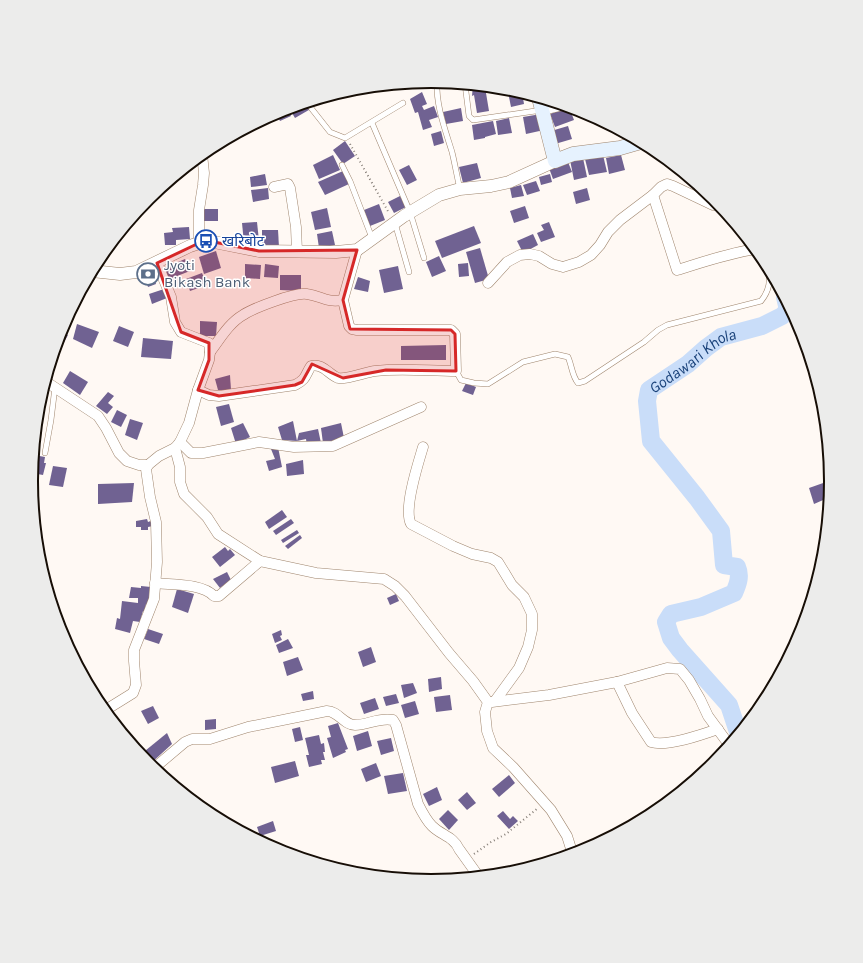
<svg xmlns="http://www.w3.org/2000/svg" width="863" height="963" viewBox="0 0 863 963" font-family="Karla,'Noto Sans Devanagari',sans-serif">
	<rect width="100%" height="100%" fill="#fff9f4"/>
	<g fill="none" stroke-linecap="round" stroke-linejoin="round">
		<path stroke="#c9ddf9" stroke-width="3" d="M788 310 793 312"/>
		<path stroke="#c9ddf9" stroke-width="18" id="s1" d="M739 735 729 705 680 650 671 638 666 622 671 614 701 607 734 593C738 584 741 576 737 567L724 565 721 531 697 498 651 441 647 401 649 390 688 364 706 348 721 337 762 326 782 316 788 310 785 297"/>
	</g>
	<g fill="#706292">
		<path d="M473 85 490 87 491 93H486L489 111 477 113 474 95 472 96Z"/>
		<path d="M516 91 522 92 524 104 511 107 508 92Z"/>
		<path d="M422 92 427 104 422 106 424 110 434 106 438 117 429 120 432 127 423 130 418 112 415 113 410 99Z"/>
		<path d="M311 102 314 107 295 118 289 108Z"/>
		<path d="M569 107 574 120 555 127 550 114Z"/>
		<path d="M461 108 463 121 446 124 443 112Z"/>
		<path d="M288 109 291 116 280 121 276 113Z"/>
		<path d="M541 114 544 130 526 134 523 117Z"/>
		<path d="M509 118 512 133 498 135 496 121Z"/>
		<path d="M493 121 496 134 485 137V138L474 140 472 125Z"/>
		<path d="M568 126 572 139 555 144 551 131Z"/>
		<path d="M441 131 444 143 434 146 431 134Z"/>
		<path d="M345 141 355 156 343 164 333 150Z"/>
		<path d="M653 148 664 156 661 159 651 151Z"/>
		<path d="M333 155 340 170 319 179 313 165Z"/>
		<path d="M603 155 607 172 589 175 585 159Z"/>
		<path d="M621 155 625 170 609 174 606 158Z"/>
		<path d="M583 158 587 177 574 180 570 160Z"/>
		<path d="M568 162 572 172 553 179 549 168Z"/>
		<path d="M477 163 481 178 463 183 459 167Z"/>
		<path d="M409 165 417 180 407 185 399 170Z"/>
		<path d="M343 171 349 184 325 195 318 182Z"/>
		<path d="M265 174 267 185 251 187 250 177Z"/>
		<path d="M550 174 552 182 541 185 539 177Z"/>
		<path d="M536 181 540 191 527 195 523 185Z"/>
		<path d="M521 185 524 196 512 198 510 188Z"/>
		<path d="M268 188 269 199 253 202 251 190Z"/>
		<path d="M587 188 590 200 576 204 573 192Z"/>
		<path d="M400 196 406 207 394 213 388 202Z"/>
		<path d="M379 204 385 220 370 226 364 210Z"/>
		<path d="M525 206 529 218 514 223 510 211Z"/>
		<path d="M327 208 331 227 315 230 311 212Z"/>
		<rect x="203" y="209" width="15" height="12"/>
		<path d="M257 222 259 241 244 243 242 223Z"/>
		<path d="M549 222 555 237 541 242 537 233 544 230 541 225Z"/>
		<path d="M474 226 481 243 442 258 435 241Z"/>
		<path d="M189 227 190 239 176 240V245H165L164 233 173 232 172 228Z"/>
		<path d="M262 230H278L279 247H262Z"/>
		<path d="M332 231 335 245 319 248 317 234Z"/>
		<path d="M533 234 538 245 523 253 517 241Z"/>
		<path d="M480 248 489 279 475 283 466 252Z"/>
		<path d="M216 251 221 268 204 274 199 257Z"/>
		<path d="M439 256 446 271 432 277 426 262Z"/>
		<path d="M185 259 190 271 167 280 162 269Z"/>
		<path d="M468 263 469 276 459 277 458 264Z"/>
		<path d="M245 264 261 265 260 279 245 278Z"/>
		<path d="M265 264 279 266 278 278 264 277Z"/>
		<path d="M398 266 403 289 384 293 379 270Z"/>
		<path d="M202 273 207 285 190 291 186 279Z"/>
		<path d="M153 275 156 284 148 287 145 278Z"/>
		<path d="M280 275H301V291L280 290Z"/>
		<path d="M358 277 370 281 368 292 354 289Z"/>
		<path d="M164 289 167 298 152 304 149 294Z"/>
		<path d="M200 321 217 322 216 336H200Z"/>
		<path d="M77 324 99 332 92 348 73 339Z"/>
		<path d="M119 326 134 332 128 347 113 341Z"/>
		<path d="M61 331 68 335 62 346 57 343Z"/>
		<path d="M143 338 173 341 171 359 141 357Z"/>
		<path d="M446 345V360H401V346Z"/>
		<path d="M70 371 88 382 80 395 63 383Z"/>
		<path d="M230 375 231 390H218L215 379Z"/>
		<path d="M466 383 476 387 473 395 462 391Z"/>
		<path d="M108 392 114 396 108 403 113 407 107 414 96 406Z"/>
		<path d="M229 404 234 422 221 426 216 407Z"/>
		<path d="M117 410 127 415 121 427 111 422Z"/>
		<path d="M130 419 143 423 137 440 125 435Z"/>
		<path d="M293 421 297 441 299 433 318 429 321 443 307 446 306 439 297 441 282 440 278 427Z"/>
		<path d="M243 423 250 437 236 444 231 428Z"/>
		<path d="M341 423 344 438 323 443 321 428Z"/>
		<path d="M278 447 282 467 269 471 266 461 275 459 271 449Z"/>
		<path d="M34 455 45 457 44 463H46L43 475 32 473Z"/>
		<path d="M303 460 304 474 287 476 286 464Z"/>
		<path d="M53 466 67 468 63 487 49 485Z"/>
		<path d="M826 482 830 497 814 504 809 488Z"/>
		<path d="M134 483 132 502 98 504V484Z"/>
		<path d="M282 510 287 517 269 529 265 522Z"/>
		<path d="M147 519 148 522 153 520V526L148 527V530H141V527H136V521Z"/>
		<path d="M291 519 294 523 276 535 273 531Z"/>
		<path d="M297 530 299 533 283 543 281 540Z"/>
		<path d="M300 535 302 538 288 549 285 546Z"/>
		<path d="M225 547 228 551 230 549 235 555 220 567 212 557Z"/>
		<path d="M227 572 231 580 220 588 213 579Z"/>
		<path d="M141 586 151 587 149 604H146L145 611H143L140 622 133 621 130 633 115 629 117 618 120 619 122 601 138 603V598H129L131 587 141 588Z"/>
		<path d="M177 589 194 594 188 613 172 607Z"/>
		<path d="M396 594 399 601 390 605 387 598Z"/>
		<path d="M148 629 163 634 159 644 144 639Z"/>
		<path d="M281 630 282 635 280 636 282 640 275 643 272 634Z"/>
		<path d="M288 639 293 648 279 653 276 645Z"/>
		<path d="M371 647 376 662 363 667 358 652Z"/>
		<path d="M298 657 303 670 287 676 283 662Z"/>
		<path d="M441 677 442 689 429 692 428 679Z"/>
		<path d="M413 683 417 693 404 698 401 685Z"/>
		<path d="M313 691 314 699 303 701 301 694Z"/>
		<path d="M396 694 399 703 386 706 383 697Z"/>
		<path d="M450 695 452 710 436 712 434 697Z"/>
		<path d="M375 698 379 709 364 714 360 703Z"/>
		<path d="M415 701 419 714 405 718 401 705Z"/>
		<path d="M153 706 159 718 148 724 141 711Z"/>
		<path d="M216 719V729L205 730V720Z"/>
		<path d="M338 723 348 749 345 750 346 752 333 758 327 738 331 737 328 726Z"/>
		<path d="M300 727 303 740 295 742 292 729Z"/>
		<path d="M368 731 372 746 357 751 353 736Z"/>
		<path d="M167 733 172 744 149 765 140 755Z"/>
		<path d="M319 735 321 744 324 743 325 752H323L325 760H321L322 764 309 767 306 755H309L305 738Z"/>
		<path d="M391 738 394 751 381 755 377 741Z"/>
		<path d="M295 761 299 776 275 783 271 767Z"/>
		<path d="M376 763 381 776 366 782 361 769Z"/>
		<path d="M403 773 407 791 388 794 384 776Z"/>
		<path d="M509 775 515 783 499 797 492 789Z"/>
		<path d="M437 787 442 800 429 806 423 794Z"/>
		<path d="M467 792 476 803 467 810 458 800Z"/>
		<path d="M448 810 458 820 449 830 439 819Z"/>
		<path d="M503 811 510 819 513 816 518 821 509 829 497 816Z"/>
		<path d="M273 821 276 831 260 836 257 827Z"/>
	</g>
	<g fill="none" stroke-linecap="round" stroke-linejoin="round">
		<g stroke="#9f856d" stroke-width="6">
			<g id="service">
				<path d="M437 82C436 106 445 129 452 152 455 164 457 177 460 189"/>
				<path d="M465 84 469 116 473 120 542 110"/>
				<path d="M311 108 330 132 345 138 403 103"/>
				<path d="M372 123 410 212 424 258"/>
				<path d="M342 165 350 181 372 238"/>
				<path d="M395 223 409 272"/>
				<path d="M456 371 461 380 474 383 488 384 523 362 555 354 568 357C572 366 572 376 578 383L585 381 644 342 658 330 667 325 761 301C770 290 770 281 769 267"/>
				<path d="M45 453 51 420 55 387"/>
			</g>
		</g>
		<g stroke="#9f856d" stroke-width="11">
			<g id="minor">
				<path d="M543 110 564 105"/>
				<path d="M274 187 288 184 290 188 296 227 297 252"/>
				<path d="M653 195 677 270C703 262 729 253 756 249"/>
				<path d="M199 243V210L203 185 204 173 202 154"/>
				<path d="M488 283 507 262 520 255 530 254 539 256 552 264 563 267 579 262 591 255 600 245 608 232 620 220 653 195 661 187 667 184 673 186 713 205H720"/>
				<path d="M210 352C220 339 229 323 243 315 254 308 295 292 307 294 322 296 326 303 343 300L357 250"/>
				<path d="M45 381 98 416 106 428 119 453 127 461 139 465H148"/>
				<path d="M198 390 209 395 219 396 295 385C307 379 305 375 311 366 323 363 328 374 338 378 346 380 366 372 375 371 401 368 429 371 456 371L455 334 451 330H357L352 329 349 326 343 300"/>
				<path d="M180 442 191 453H203L259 442 294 447 333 446 421 407"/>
				<path d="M423 447C418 464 403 509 411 524L453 546 472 554 491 558 498 562 512 585 524 597 532 614V630L528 647 519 668 495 701"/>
				<path d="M175 448 180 467V482L184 494 207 517 218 534 260 561 316 573 384 579 395 586 405 596 449 653 473 681 488 702 485 712 487 731 493 748 513 767 551 810 567 836 573 855"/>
				<path d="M155 583C172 585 202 583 214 596H219L260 561"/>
				<path d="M617 682 632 713 651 742C667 747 701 735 718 729"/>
				<path d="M492 702 549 695 617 682 667 668 680 669 689 680 700 699 708 716 730 746"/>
				<path d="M104 711 133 693 136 685 134 661V650L154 599 157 562 156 522 150 497 146 469 148 465 159 456 175 448 180 442 189 423 198 390 209 360 210 352 209 343 181 332 175 322 171 297 157 263"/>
				<path d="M153 769 185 742 192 739H210L248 727 327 711C338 711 344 725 355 725 368 725 379 717 393 720L396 725 418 804C422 812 426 820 432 826 441 835 454 837 459 849L479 877"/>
			</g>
		</g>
		<g stroke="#9f856d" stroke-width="13">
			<path id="tertiary" d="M92 271 120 274 136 272 190 246 199 243 214 242 259 251 336 252 357 250 404 216 439 195 460 189 491 186 509 182 555 161"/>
		</g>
		<g stroke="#9f856d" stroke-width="15">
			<path id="secondary" d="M539 98 555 161 573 154 620 148 641 142"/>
		</g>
		<g stroke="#867f78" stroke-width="2" stroke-dasharray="1 3" stroke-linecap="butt">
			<path d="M350 144 389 213"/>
			<path d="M474 854 491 842 506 834 538 808"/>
		</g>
		<use href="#service" stroke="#fff" stroke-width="5"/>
		<use href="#minor" stroke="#fff" stroke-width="10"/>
		<use href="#tertiary" stroke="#fff" stroke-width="12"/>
		<use href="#secondary" stroke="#e6f2fe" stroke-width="14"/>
	</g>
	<path fill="#d62828" fill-opacity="0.2" stroke="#d62828" stroke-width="3" stroke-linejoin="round" d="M214 242 259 251 357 250 343 300 350 329 451 330 455 334 456 371 386 370 343 378 312 364 302 382 295 385 219 396 198 390 209 360V343L181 332 157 263 199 243Z"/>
	<defs>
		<g id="bus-ring" transform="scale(1.15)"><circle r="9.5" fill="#fff" stroke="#1a4fb4" stroke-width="1.5"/><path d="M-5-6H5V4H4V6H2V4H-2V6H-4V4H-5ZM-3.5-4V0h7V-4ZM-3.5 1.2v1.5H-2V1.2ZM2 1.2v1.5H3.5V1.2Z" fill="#1a4fb4"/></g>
		<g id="bank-ring" transform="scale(1.15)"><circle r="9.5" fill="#fff" stroke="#5c6f8a" stroke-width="1.5"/><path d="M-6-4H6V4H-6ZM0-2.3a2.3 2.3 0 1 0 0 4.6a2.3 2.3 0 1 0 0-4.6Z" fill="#5c6f8a"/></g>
	</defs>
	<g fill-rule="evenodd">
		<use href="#bus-ring" x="206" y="241"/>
		<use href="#bank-ring" x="148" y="274"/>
	</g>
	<g text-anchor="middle" stroke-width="3" stroke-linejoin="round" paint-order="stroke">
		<g font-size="15" fill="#164399" stroke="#fff" text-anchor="start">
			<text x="222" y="246">खरिबोट</text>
		</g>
		<g font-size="15" fill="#4e5e75" stroke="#fff" text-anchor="start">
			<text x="164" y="270">Jyoti<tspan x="164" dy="17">Bikash Bank</tspan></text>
		</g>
		<g font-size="16" font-style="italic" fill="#1a427a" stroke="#fff">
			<text dy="6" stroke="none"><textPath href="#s1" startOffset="506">Godawari Khola</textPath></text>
		</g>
	</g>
	<path d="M0 0H863V963H0ZM38 481a393 393 0 1 1 786 0a393 393 0 1 1-786 0Z" fill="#ececeb" fill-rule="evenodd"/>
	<path fill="none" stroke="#170e06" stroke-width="2" d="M38 481a393 393 0 1 1 786 0a393 393 0 1 1-786 0Z"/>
</svg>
